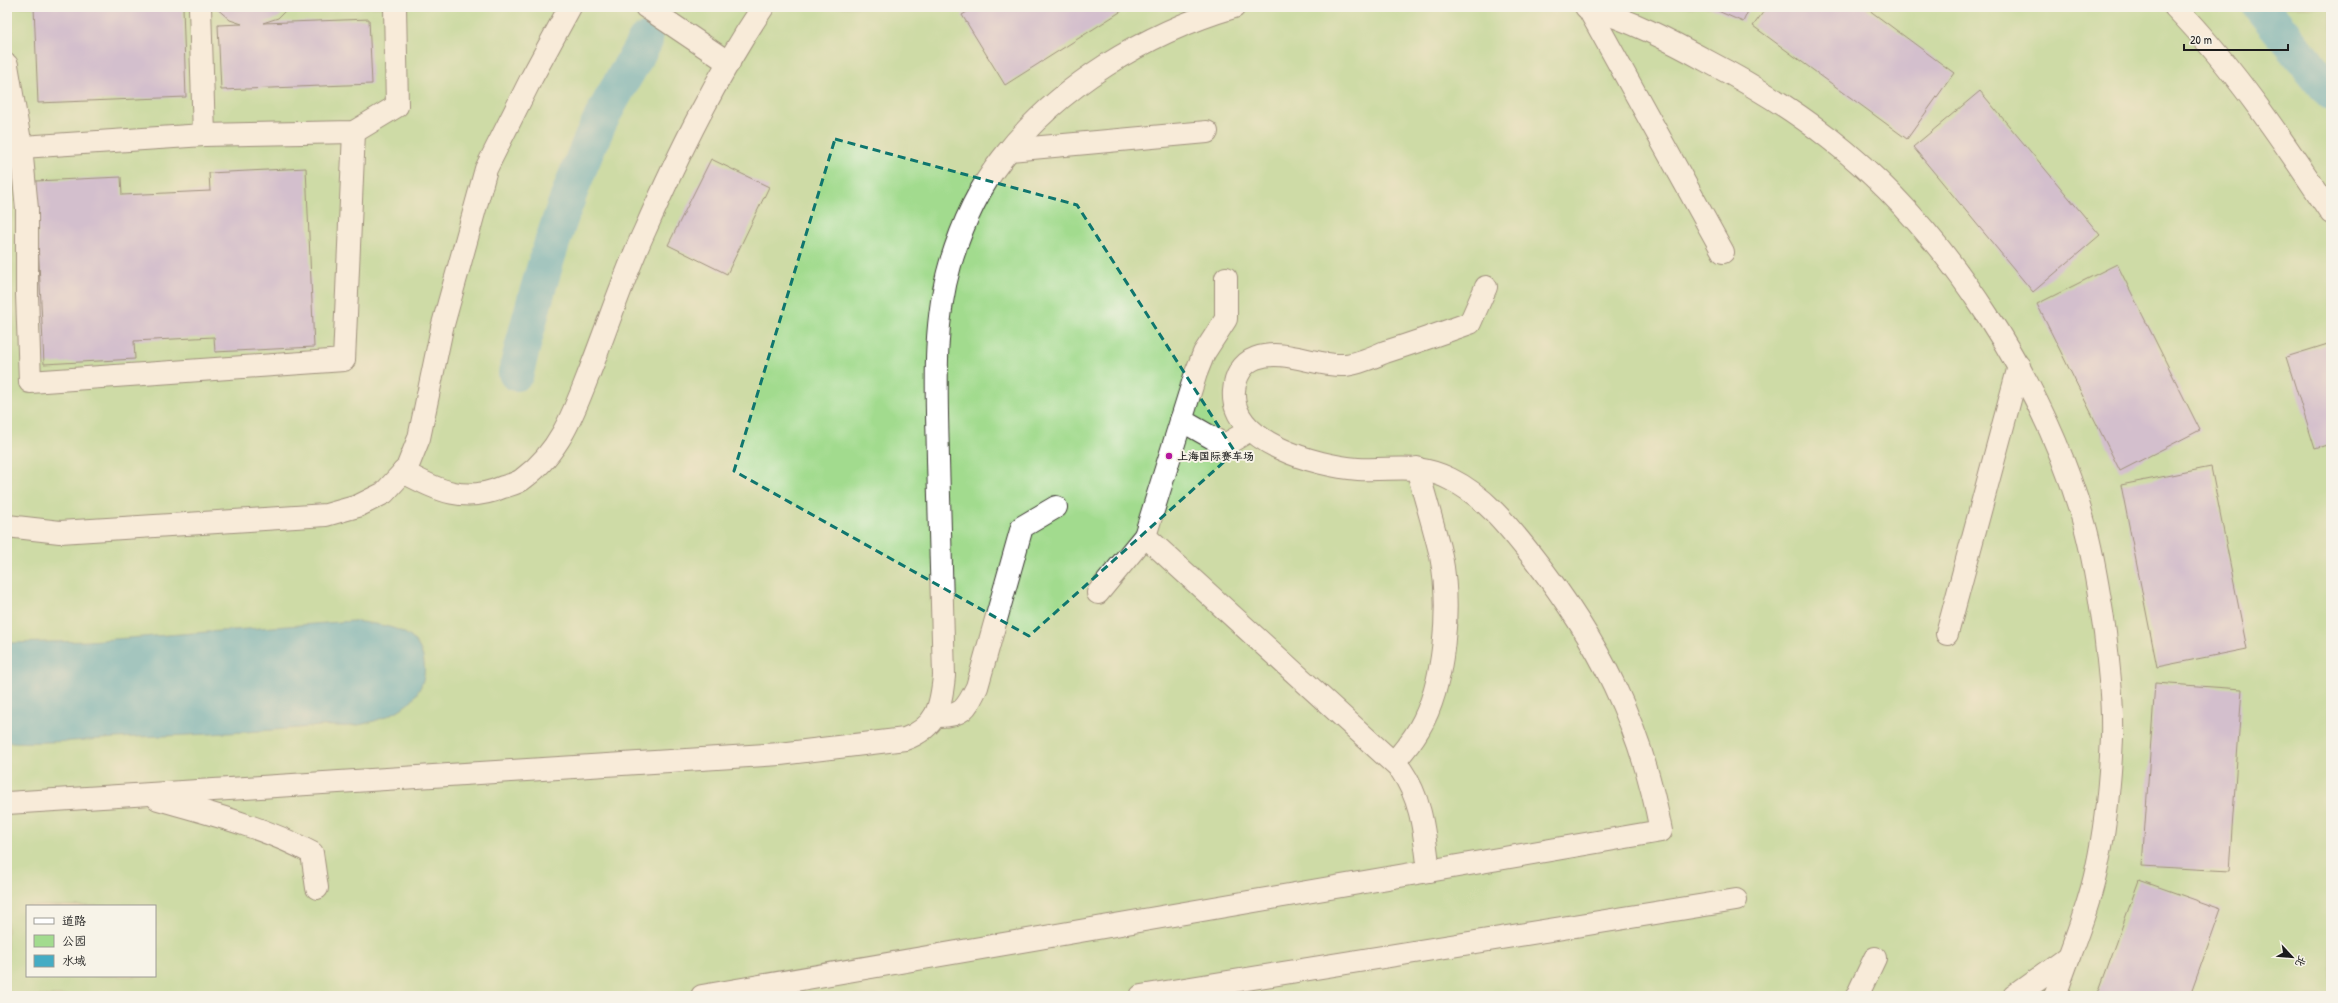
<svg xmlns="http://www.w3.org/2000/svg" width="2338" height="1003" viewBox="0 0 2338 1003" font-family="'Patrick Hand','LXGW WenKai TC',sans-serif">
	<rect width="100%" height="100%" fill="#f7f3e8"/>
	<filter id="ink" filterUnits="userSpaceOnUse"><feTurbulence type="fractalNoise" baseFrequency=".025" numOctaves="2"/><feDisplacementMap in="SourceGraphic" scale="8" xChannelSelector="R" yChannelSelector="G"/><feConvolveMatrix kernelMatrix="1 2 1 2 8 2 1 2 1" color-interpolation-filters="sRGB"/></filter>
	<filter id="wash" filterUnits="userSpaceOnUse"><feTurbulence type="fractalNoise" baseFrequency=".012" numOctaves="4" result="noise"/><feDisplacementMap in="SourceGraphic" scale="16" xChannelSelector="R" yChannelSelector="G"/><feGaussianBlur stdDeviation="0.9" result="paint"/><feColorMatrix in="noise" values="0 0 0 0 0 0 0 0 0 0 0 0 0 0 0 0 0 1.4 0 .05"/><feComposite in="paint" operator="in"/></filter>
	<g filter="url(#wash)">
		<rect width="100%" height="100%" fill="#f3daba"/>
		<path fill="#a2db8e" stroke="#5f7c55" fill-rule="evenodd" d="M7 7H2331V996H7ZM27 906H155V976H27Z"/>
		<path fill="#45acc4" stroke="#306470" d="M353 621C375 624 410 626 420 649 431 673 421 697 399 710 386 718 365 725 350 726 340 727 330 725 320 726 259 732 198 735 136 737 93 739 51 744 7 742V643L88 641Z"/>
		<g fill="none" stroke-linecap="round" stroke-linejoin="round">
			<g stroke="#45acc4" stroke-width="36">
				<path d="M2261 7 2331 92"/>
				<path d="M516 373C537 287 561 203 599 123 613 95 630 68 645 41"/>
			</g>
		</g>
		<g id="blocks">
			<g fill="#ae9ee4">
				<path d="M34 7H183L186 97 38 103Z"/>
				<path d="M215 7H289L278 18 263 23 369 19 372 84 221 90 218 25 242 24 230 20Z"/>
				<path d="M975 7H1128L1005 85 962 15Z"/>
				<path d="M1709 7H1750L1743 22Z"/>
				<path d="M1767 7H1865L1954 73 1907 139 1753 26Z"/>
				<path d="M1980 91 2100 235 2033 292 1913 147Z"/>
				<path d="M711 159 769 187 727 274 668 245Z"/>
				<path d="M306 168 314 347 215 352 214 337 134 341 135 359 44 364 35 181 121 177 122 195 210 191 209 173Z"/>
				<path d="M2117 264 2200 430 2120 471 2037 304Z"/>
				<path d="M2331 343V444L2315 449 2286 357Z"/>
				<path d="M2211 467 2247 649 2157 667 2121 485Z"/>
				<path d="M2155 683 2242 689 2229 871 2142 866Z"/>
				<path d="M2139 880 2221 909 2190 996H2097Z"/>
			</g>
		</g>
	</g>
	<g filter="url(#ink)">
		<use href="#blocks" fill-opacity="0" stroke="#3c3834" stroke-width="1"/>
		<g fill="none" stroke-linecap="round" stroke-linejoin="round">
			<g stroke="#3c3834" stroke-width="24">
				<g id="minor">
					<path d="M200 7 204 135"/>
					<path d="M646 7 729 63"/>
					<path d="M1586 7C1630 20 1669 40 1709 62 1751 84 1792 109 1829 138 1947 230 2047 387 2086 530 2095 564 2100 599 2105 633 2109 668 2113 703 2112 738 2110 781 2106 825 2097 867 2088 911 2069 954 2055 996"/>
					<path d="M2175 7C2235 69 2284 142 2331 213"/>
					<path d="M1588 8 1723 252"/>
					<path d="M7 65 21 147 27 209V294L30 382 344 360 354 132"/>
					<path d="M7 148 204 135 354 132 397 106 395 7"/>
					<path d="M1010 150 1207 132"/>
					<path d="M1226 278V319L1204 353 1196 373 1145 536 1401 770C1423 802 1424 834 1429 871"/>
					<path d="M1181 420 1225 445 1250 430"/>
					<path d="M403 472C438 490 464 504 503 487 510 485 519 483 524 478 563 449 576 406 593 363 610 319 625 273 645 230 679 153 716 77 763 7"/>
					<path d="M7 526 60 532 326 515 358 506 384 493 407 468 419 438 442 328 486 169 532 77 570 7"/>
					<path d="M1098 593 1145 536"/>
					<path d="M1947 634 2019 366"/>
					<path d="M935 716C962 717 966 709 977 687L1022 527 1056 507"/>
					<path d="M1394 762C1403 752 1412 741 1419 729 1445 685 1451 606 1441 556 1434 527 1425 498 1417 468"/>
					<path d="M158 799C211 814 264 827 312 853L317 888"/>
					<path d="M7 803 780 754 905 739C937 727 941 707 944 676 942 604 940 532 938 460 937 396 932 327 950 265 961 228 978 189 1002 159 1058 86 1146 33 1234 7"/>
					<path d="M702 996 1661 831C1641 724 1599 641 1532 556 1509 527 1485 496 1450 479 1416 462 1393 471 1358 469 1318 466 1230 443 1234 391 1235 377 1242 363 1256 358 1285 348 1316 367 1345 365 1358 364 1373 357 1385 352 1414 343 1442 333 1470 323L1486 287"/>
					<path d="M1141 996 1736 900"/>
					<path d="M1857 996 1875 958"/>
					<path d="M2014 996 2067 958"/>
				</g>
			</g>
			<use href="#minor" stroke="#fff" stroke-width="22"/>
		</g>
	</g>
	<path d="M0 0H2338V1003H0ZM835 139 1077 205 1235 452 1029 636 734 471Z" fill="#f3daba" fill-opacity=".55" fill-rule="evenodd"/>
	<path fill="none" stroke="#0f766e" stroke-width="3" stroke-dasharray="8 5" stroke-linejoin="round" d="M835 139 1077 205 1235 452 1029 636 734 471Z"/>
	<circle fill="#b5179e" stroke="#f7f3e8" stroke-width="1.5" cx="1169" cy="456" r="4"/>
	<g text-anchor="middle" stroke-width="4" stroke-linejoin="round" paint-order="stroke">
		<g font-size="11" font-weight="bold" fill="#1c1c1c" stroke="#f7f3e8" text-anchor="start">
			<text x="1177" y="460">上海国际赛车场</text>
		</g>
	</g>
	<rect width="2338" height="1003" fill="none" stroke="#f7f3e8" stroke-width="24"/>
	<rect x="26" y="905" width="130" height="72" fill="#f7f3e8" stroke="#9f9d96"/>
	<rect x="34" y="918" width="20" height="6" fill="#ffffff" stroke="#9f9d96"/>
	<text x="62" y="925" font-size="12" fill="#1c1c1c">道路</text>
	<rect x="34" y="935" width="20" height="12" fill="#a2db8e" stroke="#9f9d96"/>
	<text x="62" y="945" font-size="12" fill="#1c1c1c">公园</text>
	<rect x="34" y="955" width="20" height="12" fill="#45acc4" stroke="#9f9d96"/>
	<text x="62" y="965" font-size="12" fill="#1c1c1c">水域</text>
	<g transform="translate(2292 957) rotate(116)" stroke="#f7f3e8" stroke-width="3" paint-order="stroke">
	<path d="M0-3L7 15L0 10L-7 15Z" fill="#1c1c1c"/>
	<text y="-6" font-size="11" font-weight="bold" text-anchor="middle" fill="#1c1c1c">北</text>
	</g>
	<path d="M2184 44v6h104v-6" fill="none" stroke="#1c1c1c" stroke-width="2"/>
	<text x="2190" y="44" font-size="12" fill="#1c1c1c" stroke="#f7f3e8" stroke-width="3" paint-order="stroke">20 m</text>
</svg>
